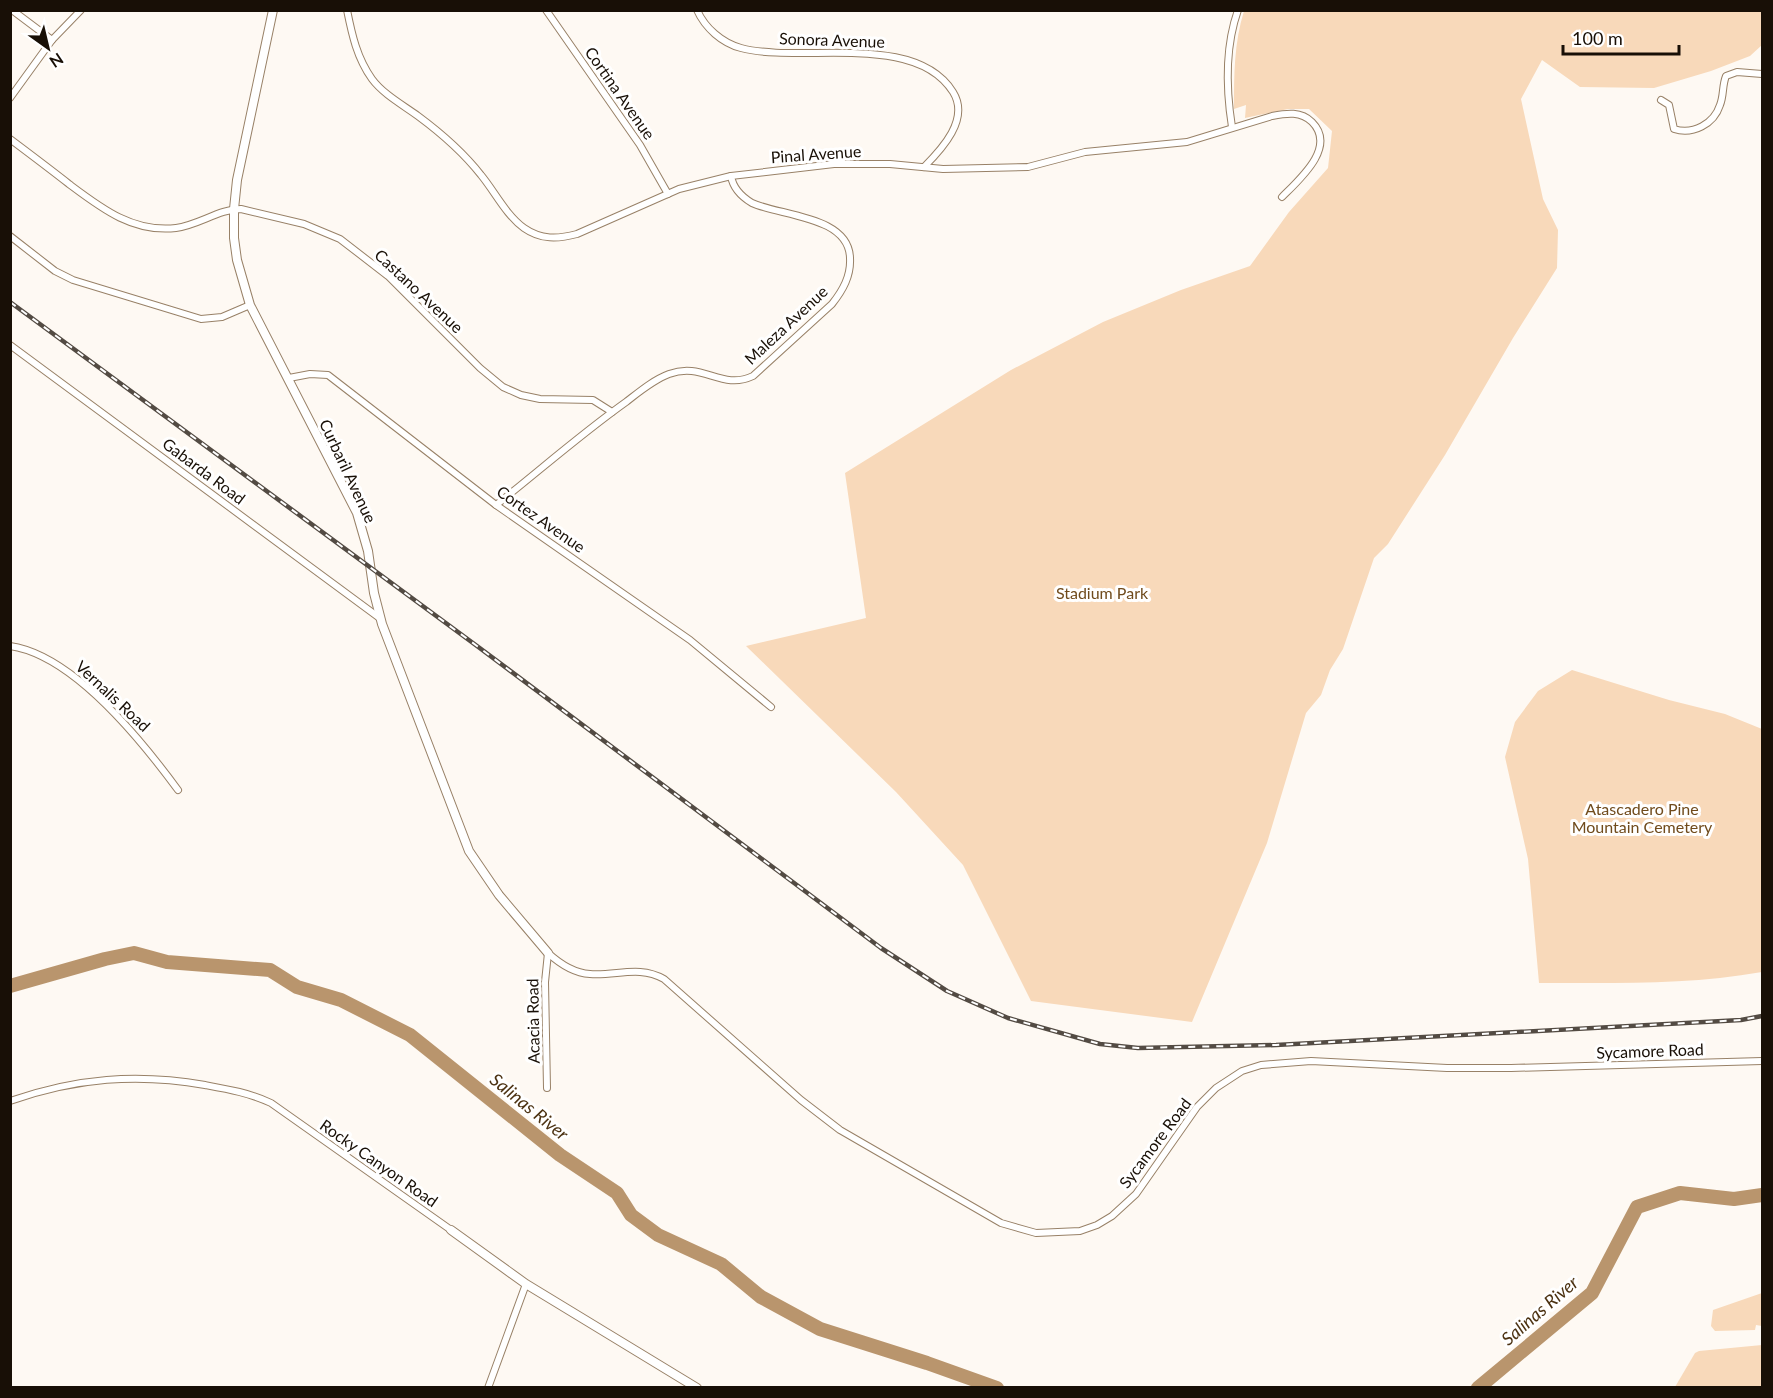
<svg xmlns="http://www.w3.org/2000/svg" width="1773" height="1398" viewBox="0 0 1773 1398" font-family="Lato,sans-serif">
	<rect width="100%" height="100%" fill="#fef9f3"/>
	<g fill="#f8d9ba">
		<path d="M1244 11H1762V45L1750 56 1711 71 1654 88 1580 87 1542 60 1521 99 1543 199 1558 230 1557 268 1513 338 1445 455 1388 544 1374 558 1343 649 1330 670 1321 695 1306 713 1267 843 1192 1022 1031 1001 963 865 896 792 746 646 866 618 845 473 1011 370 1103 322 1181 290 1250 266 1289 212 1328 168 1332 131 1309 109H1288L1245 118 1246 105 1234 109C1234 75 1234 43 1244 11Z"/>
		<path d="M1572 670 1669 700 1725 714 1762 729V972C1689 985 1614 983 1539 983L1528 859 1505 757 1515 722 1538 691Z"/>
		<path d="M1762 1293V1326L1756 1325 1755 1330 1715 1331 1711 1326 1713 1310Z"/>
		<path d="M1762 1345V1387H1675L1695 1353 1699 1351Z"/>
	</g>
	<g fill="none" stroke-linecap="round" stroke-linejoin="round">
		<g stroke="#b9956d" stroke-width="14">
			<path d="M10 986 105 959 134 953 167 962 270 970 297 987 341 1000 410 1035 560 1155 617 1193 631 1215 658 1235 721 1264 761 1297 820 1329 927 1363 997 1388"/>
			<path d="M1478 1388 1592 1293 1637 1207 1680 1193 1734 1199 1762 1195"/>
		</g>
		<g stroke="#988167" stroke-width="8">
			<g id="minor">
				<path d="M12 10 52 40"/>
				<path d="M347 10C352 35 357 58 372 79 383 94 403 105 418 116 441 133 463 152 481 175 495 192 506 215 524 228 541 240 558 239 577 234L679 189 731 176 834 164H890L943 169 1028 167 1085 152 1187 142 1272 116C1287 113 1301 111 1312 122 1337 147 1300 179 1282 197"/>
				<path d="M546 10 640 145 668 194"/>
				<path d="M697 10C705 28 722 43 741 48 801 64 915 31 953 92 970 119 942 149 924 167"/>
				<path d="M10 98 52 40 81 10"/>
				<path d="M1661 100 1669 105 1674 129C1693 135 1714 124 1720 105 1724 95 1722 86 1726 76L1737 72 1762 74"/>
				<path d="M1232 127C1226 89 1225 47 1238 10"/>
				<path d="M10 139C30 154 50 169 69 184 101 208 133 233 176 228 199 225 219 209 241 209L304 224 340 239 388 276 480 368 503 387 521 395 540 399 593 400 612 412"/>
				<path d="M10 236 55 271 73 280 201 319 222 317 250 305"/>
				<path d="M10 345 381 619"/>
				<path d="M289 378 310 374 328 375 496 505 690 640 771 707"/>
				<path d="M496 505C539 471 581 434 626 402 639 392 653 380 669 374 703 361 721 391 753 376L832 304C843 290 851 276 850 258 849 216 781 216 752 203 742 197 733 188 731 176"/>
				<path d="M10 646C74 655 142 741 178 790"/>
				<path d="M548 953C560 964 573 973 590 974 617 976 639 965 664 979L801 1100 840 1130 1001 1223 1036 1233 1080 1231 1097 1225 1112 1216 1136 1194 1197 1107 1216 1088 1242 1071 1261 1065 1311 1061 1447 1068H1511L1762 1061"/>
				<path d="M547 1088 545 982 548 953"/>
				<path d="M10 1101C76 1078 137 1073 205 1085 227 1089 250 1093 271 1103L451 1230"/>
				<path d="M488 1388 526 1284"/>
			</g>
		</g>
		<g stroke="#988167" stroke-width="10">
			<g id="tertiary">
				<path d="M273 10 237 180 234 209V238L237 260 250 305 357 513 368 551 374 593 382 624 469 851 499 895 548 953"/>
				<path d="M451 1230 526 1284 697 1388"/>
			</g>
		</g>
		<use href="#minor" stroke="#fff" stroke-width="6"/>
		<use href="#tertiary" stroke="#fff" stroke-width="8"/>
		<g stroke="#534b43" stroke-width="4.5">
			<path id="rail" d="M10 302 477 646 881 948 947 991 1008 1018 1100 1044 1138 1048 1276 1045 1741 1020 1762 1016"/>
		</g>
		<use href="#rail" stroke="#fff" stroke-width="2" stroke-dasharray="7" stroke-linecap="butt"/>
	</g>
	<g text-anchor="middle" stroke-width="6" stroke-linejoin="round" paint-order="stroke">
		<g font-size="16" fill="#180f06" stroke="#fff">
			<text transform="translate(832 40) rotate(2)" y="6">Sonora Avenue</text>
			<text transform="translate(620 93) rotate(55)" y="6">Cortina Avenue</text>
			<text transform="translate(816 154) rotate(-4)" y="6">Pinal Avenue</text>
			<text transform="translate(419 291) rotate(43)" y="6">Castano Avenue</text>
			<text transform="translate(786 325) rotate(-43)" y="6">Maleza Avenue</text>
			<text transform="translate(204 471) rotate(37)" y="6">Gabarda Road</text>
			<text transform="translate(348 471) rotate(65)" y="6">Curbaril Avenue</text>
			<text transform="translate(541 519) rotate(35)" y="6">Cortez Avenue</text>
			<text transform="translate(113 696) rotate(43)" y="6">Vernalis Road</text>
			<text transform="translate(533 1021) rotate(-91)" y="6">Acacia Road</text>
			<text transform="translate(1650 1051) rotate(-2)" y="6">Sycamore Road</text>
			<text transform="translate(1155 1143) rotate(-53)" y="6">Sycamore Road</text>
			<text transform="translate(379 1163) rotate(35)" y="6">Rocky Canyon Road</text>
		</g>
		<g font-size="16" fill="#704b1c" stroke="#fff">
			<text x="1102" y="599">Stadium Park</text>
			<text x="1642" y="815">Atascadero Pine<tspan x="1642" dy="18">Mountain Cemetery</tspan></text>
		</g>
		<g font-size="18" font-style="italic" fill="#4c3212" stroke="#fff">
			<text transform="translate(529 1107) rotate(39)" y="6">Salinas River</text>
			<text transform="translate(1540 1311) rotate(-41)" y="6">Salinas River</text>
		</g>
	</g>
	<rect width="1773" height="1398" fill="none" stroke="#180f06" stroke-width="24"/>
	<g transform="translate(48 48) rotate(146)" stroke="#ffffff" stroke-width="4.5" paint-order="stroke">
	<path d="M0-4.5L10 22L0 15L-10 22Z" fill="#180f06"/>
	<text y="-9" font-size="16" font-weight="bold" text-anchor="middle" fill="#180f06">N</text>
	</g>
	<path d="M1563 45v9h116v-9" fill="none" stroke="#180f06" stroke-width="3"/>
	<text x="1572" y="45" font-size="18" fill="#180f06" stroke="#ffffff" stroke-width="4.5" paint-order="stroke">100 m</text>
</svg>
